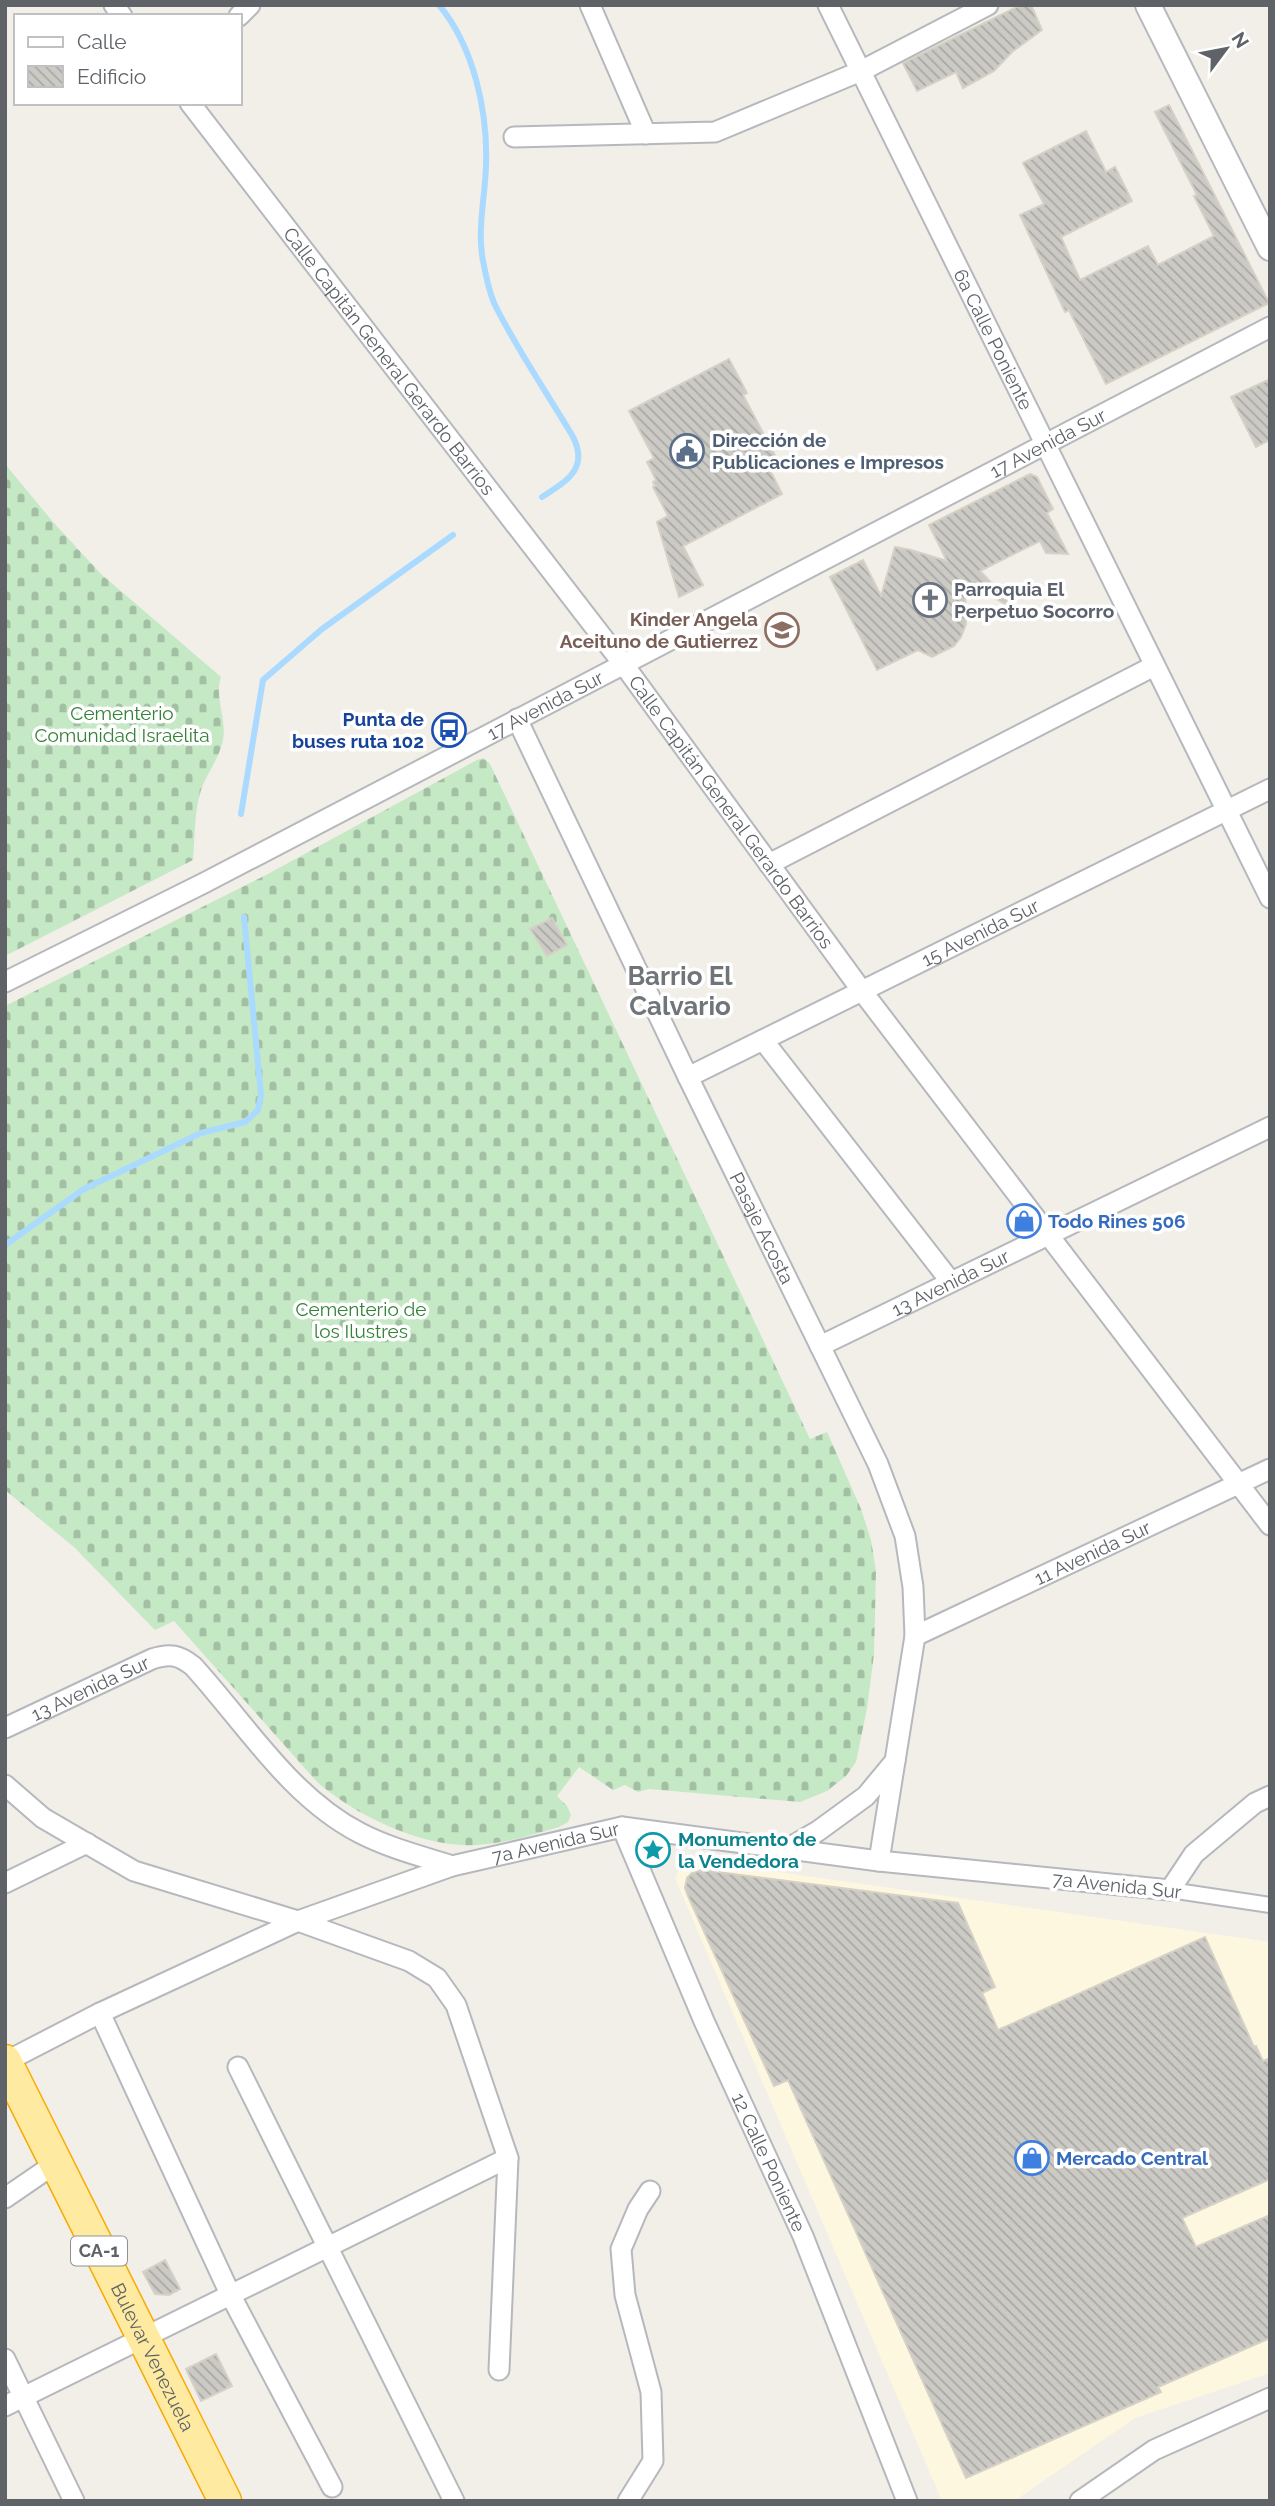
<svg xmlns="http://www.w3.org/2000/svg" width="1275" height="2506" viewBox="0 0 1275 2506" font-family="Raleway,sans-serif">
	<defs>
		<pattern id="cemetery-stones" width="16" height="16" patternUnits="userSpaceOnUse" patternTransform="scale(1.75)"><rect width="16" height="16" fill="#c5e8c5"/><path d="M2 7V4a2 2 0 0 1 4 0v3zM10 15v-3a2 2 0 0 1 4 0v3z" fill="#a3c0a4"/></pattern>
		<pattern id="building-back-hatch" width="6" height="6" patternUnits="userSpaceOnUse" patternTransform="scale(1.75)"><rect width="6" height="6" fill="#cccac5"/><path d="M-1 5l2 2M0 0l6 6M5-1l2 2" fill="none" stroke="#a9a8a4"/></pattern>
	</defs>
	<rect width="100%" height="100%" fill="#f1efe8"/>
	<path fill="#fef7e0" d="M686 1859 1270 1942V2373L1135 2418 1014 2501H942L675 1878Z"/>
	<g fill="url(#cemetery-stones)">
		<path d="M5 464 53 522 101 574 221 677C214 697 227 719 223 740 219 759 207 773 201 790 194 812 195 837 193 860L5 956Z"/>
		<path d="M484 758 490 764 810 1439 827 1432 861 1509 871 1540 876 1571 874 1654 867 1708 856 1762 846 1776 827 1791 800 1802 649 1789 638 1792 625 1785 613 1790 579 1767 557 1796 567 1806 571 1815 568 1822 559 1827C531 1835 503 1844 474 1845 423 1848 355 1815 317 1782L174 1621 155 1630 75 1548 5 1490V1006L266 875 477 760Z"/>
	</g>
	<g fill="none" stroke-linecap="round" stroke-linejoin="round">
		<g stroke="#aadaff" stroke-width="6">
			<path d="M439 5C474 47 488 112 486 166 485 198 477 229 483 261 486 275 489 294 496 307 518 351 547 393 572 435 590 468 567 481 542 497"/>
			<path d="M241 814 263 680 322 629 453 535"/>
			<path d="M5 1245 84 1189 201 1133 245 1122 258 1110 261 1095 244 917"/>
		</g>
	</g>
	<g fill="url(#building-back-hatch)" stroke="#d6d1c6" stroke-width="2">
		<path d="M1021 5H1031L1042 30 1012 52 994 71 963 88 956 72 917 91 903 63Z"/>
		<path d="M1169 105 1269 303 1106 384 1069 310 1065 312 1020 215 1044 204 1023 163 1086 131 1106 172 1115 167 1132 201 1061 237 1080 280 1148 246 1158 265 1214 236 1194 196 1197 195 1155 112Z"/>
		<path d="M729 359 747 393 743 395 779 463 769 468 782 494 683 546 703 585 679 597 657 522 668 516 653 487 655 486 653 482 656 480 647 462 654 458 629 411Z"/>
		<path d="M1270 379V440L1256 447 1231 397Z"/>
		<path d="M1030 474 1037 477 1053 509 1047 513 1068 554 1046 553 1040 541 980 571 1008 600 1005 604 965 581 966 624 961 637 954 646 932 657 918 650 877 670 830 577 863 560 881 596 895 547 911 550 947 561 929 525Z"/>
		<path d="M552 918 567 945 547 956 530 929Z"/>
		<path d="M702 1870 958 1903 995 1987 982 1993 998 2030 1205 1937 1254 2047 1256 2046 1263 2061 1270 2058V2179L1182 2218 1196 2247 1270 2215V2338L1158 2387 1161 2392 966 2478 788 2080 774 2086 688 1896 685 1888 687 1878 692 1873Z"/>
		<path d="M165 2260 180 2289 169 2295 155 2294 143 2272Z"/>
		<path d="M216 2354 232 2386 201 2401 186 2369Z"/>
	</g>
	<g fill="none" stroke-linecap="round" stroke-linejoin="round">
		<g stroke="#b5b8bc" stroke-width="18">
			<path id="pedestrian" d="M1170 1890 1270 1905"/>
		</g>
		<g stroke="#b5b8bc" stroke-width="23">
			<g id="minor">
				<path d="M114 5 122 16"/>
				<path d="M590 5 646 134"/>
				<path id="s1" d="M828 5 1270 898"/>
				<path d="M239 16 250 5"/>
				<path id="s2" d="M190 103 624 665 862 991 1270 1525"/>
				<path d="M514 137 715 132 861 71 988 5"/>
				<path id="s3" d="M517 719 688 1077 878 1464 905 1536 913 1587 915 1636 879 1861"/>
				<path d="M769 864 1154 666"/>
				<path id="s4" d="M5 982 204 883 1270 327"/>
				<path d="M763 1040 951 1282"/>
				<path id="s5" d="M688 1077 1270 789"/>
				<path id="s6" d="M820 1346 1270 1127"/>
				<path id="s7" d="M915 1636 1270 1469"/>
				<path id="s8" d="M5 1728 152 1659C170 1653 179 1655 193 1666 245 1723 290 1797 360 1833 389 1848 421 1856 452 1866"/>
				<path d="M5 1785 43 1818 134 1871 298 1921 409 1961 437 1978 456 2005 508 2158 499 2370"/>
				<path id="s9" d="M622 1827 704 2021 803 2236 907 2501"/>
				<path d="M787 1849 818 1831 866 1796 895 1761"/>
				<path d="M5 1883 87 1843"/>
				<path d="M100 2013 231 2296 332 2487"/>
				<path id="s10" d="M5 2062 100 2013 298 1921 452 1866 622 1827 879 1861 1170 1890 1194 1854 1255 1803 1270 1796"/>
				<path d="M238 2067 454 2501"/>
				<path d="M5 2198 56 2163"/>
				<path d="M5 2359 74 2501"/>
				<path d="M5 2406 508 2158"/>
				<path d="M628 2501 653 2461 651 2392 625 2295 621 2249 638 2209 650 2191"/>
				<path d="M1080 2501 1154 2450 1270 2398"/>
			</g>
		</g>
		<g stroke="#b5b8bc" stroke-width="28">
			<path id="tertiary" d="M1148 5 1270 248"/>
		</g>
		<g stroke="#f9ab00" stroke-width="35">
			<g id="trunk">
				<path id="s11" d="M5 2061 225 2501"/>
			</g>
		</g>
		<use href="#pedestrian" stroke="#fff" stroke-width="14"/>
		<use href="#minor" stroke="#fff" stroke-width="19"/>
		<use href="#tertiary" stroke="#fff" stroke-width="24"/>
		<use href="#trunk" stroke="#feeaa1" stroke-width="32"/>
	</g>
	<defs>
		<g id="civic-ring" transform="scale(1.75)"><circle r="9.5" fill="#fff" stroke="#5c6f8a" stroke-width="1.5"/><path d="M-.6-6.5H3V-4.5H.6V-3L4-1V1h2V6H-6V1h2V-1L-.6-3ZM-1.2 2.5V6h2.4V2.5Z" fill="#5c6f8a"/></g>
		<g id="church-ring" transform="scale(1.75)"><circle r="9.5" fill="#fff" stroke="#6b7280" stroke-width="1.5"/><path d="M-1.2-6h2.4v3.5h3.3v2.4h-3.3V6h-2.4V-.1h-3.3v-2.4h3.3Z" fill="#6b7280"/></g>
		<g id="school-ring" transform="scale(1.75)"><circle r="9.5" fill="#fff" stroke="#8d6e63" stroke-width="1.5"/><path d="M0-5L7-2L0 1L-7-2ZM-4 1L0 2.5L4 1V4Q0 6-4 4Z" fill="#8d6e63"/></g>
		<g id="bus-ring" transform="scale(1.75)"><circle r="9.5" fill="#fff" stroke="#1a4fb4" stroke-width="1.5"/><path d="M-5-6H5V4H4V6H2V4H-2V6H-4V4H-5ZM-3.5-4V0h7V-4ZM-3.5 1.2v1.5H-2V1.2ZM2 1.2v1.5H3.5V1.2Z" fill="#1a4fb4"/></g>
		<g id="shop-ring" transform="scale(1.75)"><circle r="9.5" fill="#fff" stroke="#3f7fe0" stroke-width="1.5"/><path d="M-5-2.5h2.3a2.7 3.5 0 0 1 5.4 0H5L5.5 6h-11ZM-1.5-2.5h3a1.5 2.3 0 0 0-3 0Z" fill="#3f7fe0"/></g>
		<g id="sight-ring" transform="scale(1.75)"><circle r="9.5" fill="#fff" stroke="#0f9aa8" stroke-width="1.5"/><path d="M0-6L1.8-2.2L6-1.7L2.9 1.2L3.7 5.4L0 3.3L-3.7 5.4L-2.9 1.2L-6-1.7L-1.8-2.2Z" fill="#0f9aa8"/></g>
	</defs>
	<g fill-rule="evenodd">
		<use href="#civic-ring" x="687" y="451"/>
		<use href="#church-ring" x="930" y="600"/>
		<use href="#school-ring" x="782" y="630"/>
		<use href="#bus-ring" x="449" y="730"/>
		<use href="#shop-ring" x="1024" y="1221"/>
		<use href="#sight-ring" x="653" y="1850"/>
		<use href="#shop-ring" x="1032" y="2158"/>
	</g>
	<g text-anchor="middle" stroke-width="7" stroke-linejoin="round" paint-order="stroke">
		<rect fill="#fff" stroke="#8f9295" stroke-width="2" x="71" y="2236.5" width="56" height="29" rx="5"/>
		<g font-size="18" font-weight="bold" fill="#5f6368">
			<text x="99" y="2257">CA-1</text>
		</g>
		<g font-size="19" fill="#5f6368" stroke="#fff">
			<text dy="7" stroke="none"><textPath href="#s1" startOffset="373">6a Calle Poniente</textPath></text>
			<text dy="7" stroke="none"><textPath href="#s2" startOffset="326">Calle Capitán General Gerardo Barrios</textPath></text>
			<text dy="7" stroke="none"><textPath href="#s4" startOffset="1174">17 Avenida Sur</textPath></text>
			<text dy="7" stroke="none"><textPath href="#s4" startOffset="607">17 Avenida Sur</textPath></text>
			<text dy="7" stroke="none"><textPath href="#s2" startOffset="892">Calle Capitán General Gerardo Barrios</textPath></text>
			<text dy="7" stroke="none"><textPath href="#s5" startOffset="326">15 Avenida Sur</textPath></text>
			<text dy="7" stroke="none"><textPath href="#s3" startOffset="565">Pasaje Acosta</textPath></text>
			<text dy="7" stroke="none"><textPath href="#s6" startOffset="145">13 Avenida Sur</textPath></text>
			<text dy="7" stroke="none"><textPath href="#s7" startOffset="196">11 Avenida Sur</textPath></text>
			<text dy="7" stroke="none"><textPath href="#s8" startOffset="94">13 Avenida Sur</textPath></text>
			<text dy="7" stroke="none"><textPath href="#s10" startOffset="595">7a Avenida Sur</textPath></text>
			<text transform="translate(1117 1885) rotate(6)" y="7">7a Avenida Sur</text>
			<text dy="7" stroke="none"><textPath href="#s9" startOffset="366">12 Calle Poniente</textPath></text>
			<text dy="7" stroke="none"><textPath href="#s11" startOffset="331">Bulevar Venezuela</textPath></text>
		</g>
		<g font-size="19" font-weight="bold" fill="#4e5e75" stroke="#fff" text-anchor="start">
			<text x="712" y="447">Dirección de<tspan x="712" dy="22">Publicaciones e Impresos</tspan></text>
		</g>
		<g font-size="19" font-weight="bold" fill="#5b616d" stroke="#fff" text-anchor="start">
			<text x="954" y="596">Parroquia El<tspan x="954" dy="22">Perpetuo Socorro</tspan></text>
		</g>
		<g font-size="19" font-weight="bold" fill="#785e54" stroke="#fff" text-anchor="end">
			<text x="758" y="626">Kinder Angela<tspan x="758" dy="22">Aceituno de Gutierrez</tspan></text>
		</g>
		<g font-size="19" fill="#348238" stroke="#fff">
			<text x="122" y="720">Cementerio<tspan x="122" dy="22">Comunidad Israelita</tspan></text>
			<text x="361" y="1316">Cementerio de<tspan x="361" dy="22">los Ilustres</tspan></text>
		</g>
		<g font-size="19" font-weight="bold" fill="#164399" stroke="#fff" text-anchor="end">
			<text x="424" y="726">Punta de<tspan x="424" dy="22">buses ruta 102</tspan></text>
		</g>
		<g font-size="19" font-weight="bold" fill="#366cbe" stroke="#fff" text-anchor="start">
			<text x="1048" y="1228">Todo Rines 506</text>
			<text x="1056" y="2165">Mercado Central</text>
		</g>
		<g font-size="19" font-weight="bold" fill="#0d838f" stroke="#fff" text-anchor="start">
			<text x="678" y="1846">Monumento de<tspan x="678" dy="22">la Vendedora</tspan></text>
		</g>
		<g font-size="26" font-weight="bold" fill="#70757a" stroke="#fff">
			<text x="680" y="985">Barrio El<tspan x="680" dy="30">Calvario</tspan></text>
		</g>
	</g>
	<rect width="1275" height="2506" fill="none" stroke="#5f6368" stroke-width="14"/>
	<rect x="14" y="14" width="228" height="91" fill="#ffffff" stroke="#bfc1c3" stroke-width="2"/>
	<rect x="28" y="37" width="35" height="10" fill="#ffffff" stroke="#bfc1c3" stroke-width="2"/>
	<text x="77" y="49" font-size="21" fill="#5f6368">Calle</text>
	<rect x="28" y="66" width="35" height="21" fill="url(#building-back-hatch)" stroke="#bfc1c3" stroke-width="2"/>
	<text x="77" y="84" font-size="21" fill="#5f6368">Edificio</text>
	<g transform="translate(1226 49) rotate(58)" stroke="#ffffff" stroke-width="5" paint-order="stroke">
	<path d="M0-5L12 26L0 18L-12 26Z" fill="#5f6368"/>
	<text y="-10" font-size="19" font-weight="bold" text-anchor="middle" fill="#5f6368">N</text>
	</g>
</svg>
